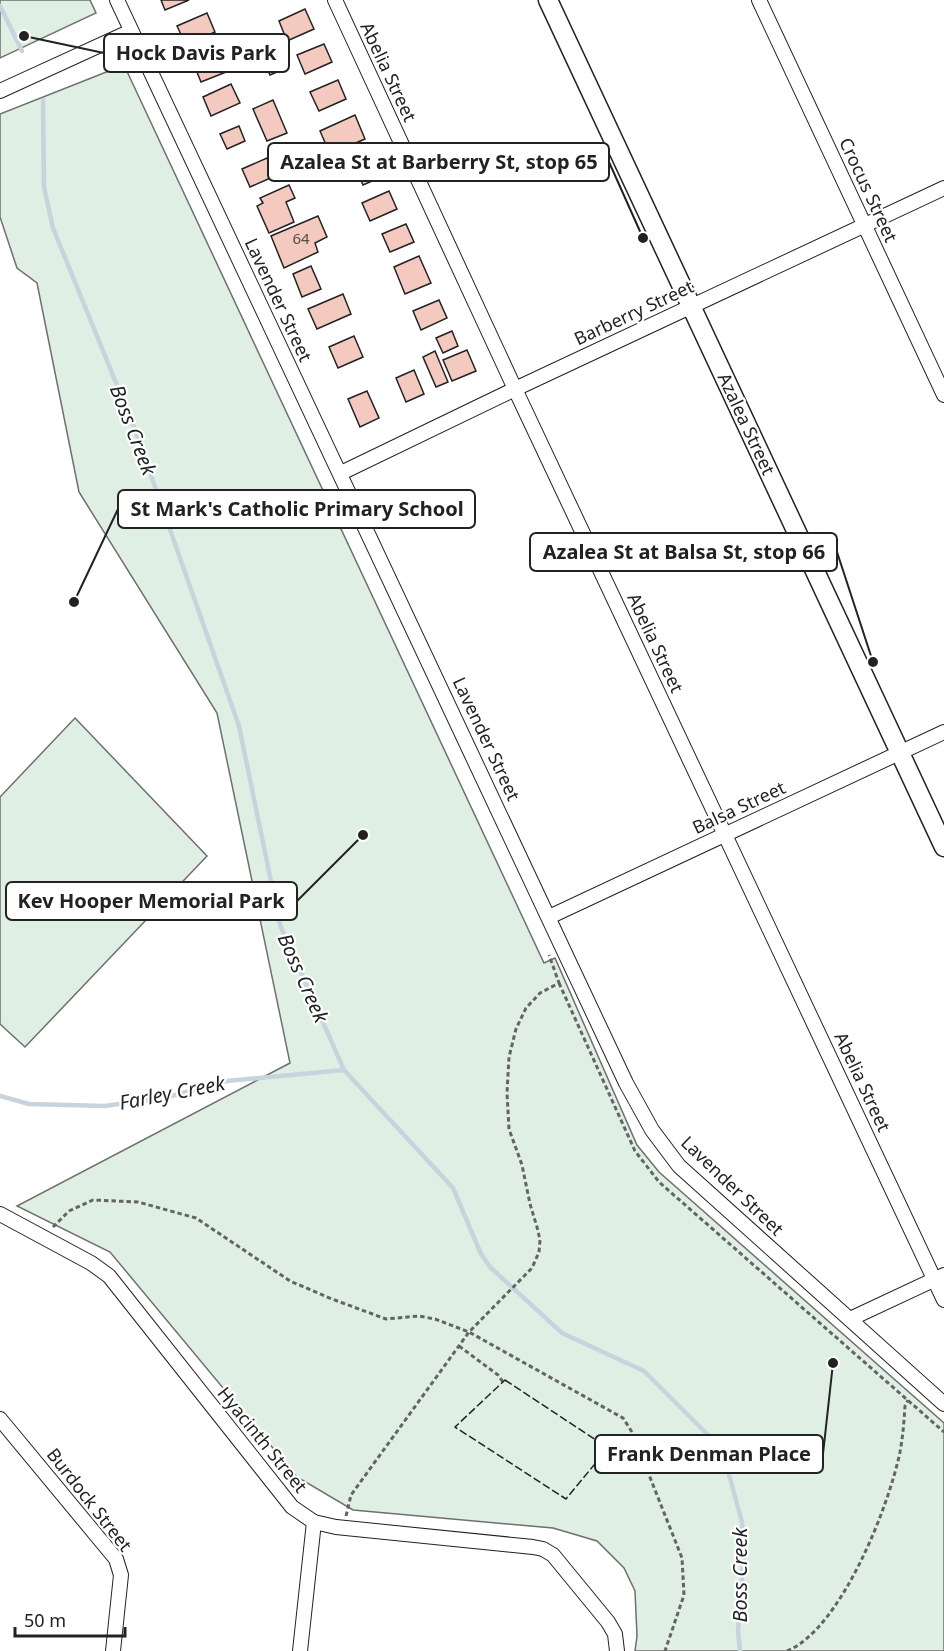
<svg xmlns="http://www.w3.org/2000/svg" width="944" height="1651" viewBox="0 0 944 1651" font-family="'Noto Sans',sans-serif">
	<rect width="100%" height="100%" fill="#fff"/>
	<g fill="#e0efe3" stroke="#6f6f6f" stroke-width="1.5">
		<path d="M0 0H90L96 13 0 58Z"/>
		<path d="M124 65 544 963 555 958 637 1145 659 1172 944 1423V1651H635L637 1636 635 1591 624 1568 597 1541 553 1528 353 1510 297 1477 110 1252 17 1206 290 1063 217 713 79 492 37 283 17 268 0 217V114Z"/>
		<path d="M75 718 207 856 25 1047 0 1024V797Z"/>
	</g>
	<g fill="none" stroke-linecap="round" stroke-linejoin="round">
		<g stroke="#c7d3dd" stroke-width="4.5">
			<path d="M0 6 22 51"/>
			<path d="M43 100 44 187 53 228 134 427 239 726 280 925 344 1070 453 1188 481 1254 490 1267 562 1333 644 1371 709 1436 728 1471 742 1522 743 1562 738 1631 740 1651"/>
			<path d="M0 1096 29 1104 105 1106 168 1097 226 1081 344 1070"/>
		</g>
	</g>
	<g fill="#f3c9c0" stroke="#222" stroke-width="1.5">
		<path d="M161 0H189L165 10Z"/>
		<path d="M305 9 314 29 287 41 279 21Z"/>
		<path d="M207 13 215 32 186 45 177 26Z"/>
		<path d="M324 44 332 62 305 74 297 55Z"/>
		<path d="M216 50 226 72 201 82 192 60Z"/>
		<path d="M280 59 284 69 270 75 265 65Z"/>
		<path d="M338 80 346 99 319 111 310 92Z"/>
		<path d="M231 84 240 103 211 116 203 97Z"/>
		<path d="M273 100 287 133 267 141 253 109Z"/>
		<path d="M355 115 365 139 330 154 320 131Z"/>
		<path d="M239 126 245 141 227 149 220 134Z"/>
		<path d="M365 149 379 178 363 185 356 169 341 175 336 162Z"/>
		<path d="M267 158 275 176 250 187 242 169Z"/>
		<path d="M289 185 295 198 286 202 294 222 269 233 257 206 263 203 260 198Z"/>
		<path d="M389 191 397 209 370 221 362 203Z"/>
		<path d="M318 216 327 237 315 243 318 252 284 268 271 236Z"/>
		<path d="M406 224 414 242 390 252 382 234Z"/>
		<path d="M419 256 431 283 405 294 394 267Z"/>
		<path d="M311 266 321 289 302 297 293 274Z"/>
		<path d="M343 294 351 314 317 329 308 309Z"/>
		<path d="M439 300 447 318 421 330 413 311Z"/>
		<path d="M452 331 458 346 443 353 436 338Z"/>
		<path d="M354 336 363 357 338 368 329 347Z"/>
		<path d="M467 350 476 371 452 381 443 360Z"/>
		<path d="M435 351 448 382 436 387 423 357Z"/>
		<path d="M414 370 424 394 406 402 396 378Z"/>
		<path d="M367 391 379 418 360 427 348 399Z"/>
	</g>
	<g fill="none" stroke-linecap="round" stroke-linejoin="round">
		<g stroke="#222" stroke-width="16">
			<g id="street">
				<path d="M117 0 626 1083 652 1130 679 1166 944 1404"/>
				<path d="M335 0 515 389 944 1300"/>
				<path d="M759 0 944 395"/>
				<path d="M0 91 131 31"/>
				<path d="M341 473 515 389 944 188"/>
				<path d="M549 917 944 732"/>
				<path d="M0 1214 91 1263 109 1276 292 1507 314 1522 336 1527 533 1547 543 1549 553 1555 608 1622 615 1634 617 1651"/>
				<path d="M850 1319 944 1275"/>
				<path d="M0 1419 116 1559 121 1575 113 1651"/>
				<path d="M300 1651 314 1522"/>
			</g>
		</g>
		<g stroke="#222" stroke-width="21">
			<path id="secondary" d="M548 0 944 847"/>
		</g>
		<g stroke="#646464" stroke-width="3" stroke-dasharray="4.5 3" stroke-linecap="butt">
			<path d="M559 983 635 1151 659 1182 944 1432"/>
			<path d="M53 1227 69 1211 93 1200 138 1202 196 1218 290 1281 332 1299 386 1319 419 1316 435 1319 469 1332 623 1418 632 1432 682 1558 684 1595 665 1651"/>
			<path d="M459 1346 498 1375 503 1382"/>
			<path d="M346 1516 351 1495 469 1332 532 1268 539 1252 540 1240 537 1227 530 1204 522 1165 509 1129 507 1093 509 1057 516 1029 526 1008 540 993 559 983 549 955"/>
			<path d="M787 1651C841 1629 889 1506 900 1452 903 1436 904 1421 905 1406L908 1400"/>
		</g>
		<use href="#street" stroke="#fff" stroke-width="14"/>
		<use href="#secondary" stroke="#fff" stroke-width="18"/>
		<path stroke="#222" stroke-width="1.5" stroke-dasharray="8 3" stroke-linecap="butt" d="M505 1380 608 1448 566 1499 455 1427Z"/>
	</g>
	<g text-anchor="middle" stroke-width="4.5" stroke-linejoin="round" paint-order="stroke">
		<g font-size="15" fill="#564c4a">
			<text x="301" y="244">64</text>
		</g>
		<g font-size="18" fill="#222" stroke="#fff">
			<text transform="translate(388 72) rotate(65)" y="6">Abelia Street</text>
			<text transform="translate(868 190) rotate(65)" y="6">Crocus Street</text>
			<text transform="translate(278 300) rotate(65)" y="6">Lavender Street</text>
			<text transform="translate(634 313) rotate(-25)" y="6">Barberry Street</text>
			<text transform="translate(746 424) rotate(65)" y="6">Azalea Street</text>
			<text transform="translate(655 643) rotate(65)" y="6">Abelia Street</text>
			<text transform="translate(486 739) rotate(65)" y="6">Lavender Street</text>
			<text transform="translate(739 808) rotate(-25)" y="6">Balsa Street</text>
			<text transform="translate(862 1082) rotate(65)" y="6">Abelia Street</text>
			<text transform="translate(732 1186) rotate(44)" y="6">Lavender Street</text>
			<text transform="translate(262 1440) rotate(51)" y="6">Hyacinth Street</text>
			<text transform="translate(89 1500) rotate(52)" y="6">Burdock Street</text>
		</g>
		<g font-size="20" font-style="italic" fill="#222" stroke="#fff">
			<text transform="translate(133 430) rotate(69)" y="7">Boss Creek</text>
			<text transform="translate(303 978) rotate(66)" y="7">Boss Creek</text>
			<text transform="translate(172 1093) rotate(-11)" y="7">Farley Creek</text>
			<text transform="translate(740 1575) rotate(-90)" y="7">Boss Creek</text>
		</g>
	</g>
	<path fill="none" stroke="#222" stroke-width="2" d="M24 36L104 53M643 238L609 162M74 602L118 509M873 662L837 552M363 835L297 901M833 1363L823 1454"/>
	<g fill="#222" stroke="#fff" stroke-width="2">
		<circle cx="24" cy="36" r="6"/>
		<circle cx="643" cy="238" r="6"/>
		<circle cx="74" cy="602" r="6"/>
		<circle cx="873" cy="662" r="6"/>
		<circle cx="363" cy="835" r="6"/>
		<circle cx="833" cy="1363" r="6"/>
	</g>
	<g fill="#fff" stroke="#222" stroke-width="2">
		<rect x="104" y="34" width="185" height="38" rx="6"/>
		<rect x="268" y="143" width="341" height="38" rx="6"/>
		<rect x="118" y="490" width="357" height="38" rx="6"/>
		<rect x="530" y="533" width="307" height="38" rx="6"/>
		<rect x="6" y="882" width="291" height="38" rx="6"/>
		<rect x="595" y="1435" width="228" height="38" rx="6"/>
	</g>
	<g font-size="20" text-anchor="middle" font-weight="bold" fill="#222">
		<text x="196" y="60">Hock Davis Park</text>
		<text x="439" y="169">Azalea St at Barberry St, stop 65</text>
		<text x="297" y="516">St Mark's Catholic Primary School</text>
		<text x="684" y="559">Azalea St at Balsa St, stop 66</text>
		<text x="151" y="908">Kev Hooper Memorial Park</text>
		<text x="709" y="1461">Frank Denman Place</text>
	</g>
	<path d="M15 1627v9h110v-9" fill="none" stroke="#222222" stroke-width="3"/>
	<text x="24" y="1627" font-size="18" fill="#222222" stroke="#ffffff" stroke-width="4.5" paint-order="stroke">50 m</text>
</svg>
